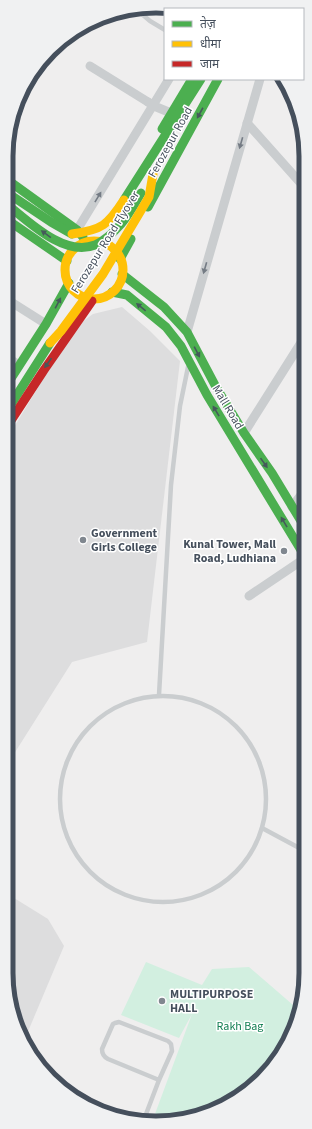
<svg xmlns="http://www.w3.org/2000/svg" width="312" height="1129" viewBox="0 0 312 1129" font-family="'Source Sans 3','Noto Sans Devanagari',sans-serif">
	<rect width="100%" height="100%" fill="#efeeee"/>
	<g fill="#ddddde">
		<path d="M122 307 150 331 180 361 147 642 72 662 7 765 8 437 74 328 93 314Z"/>
		<path d="M6 893 48 919 64 946 24 1041 17 1030 6 973Z"/>
	</g>
	<path fill="#d2efe0" d="M146 962 202 985 212 969 249 967 300 1011 298 1016 291 1025 293 1028 286 1048 247 1092 195 1118 152 1122 192 1014 179 1038 121 1015Z"/>
	<g fill="none" stroke-linecap="round" stroke-linejoin="round">
		<g stroke="#cacdcf" stroke-width="4.5">
			<path d="M136 9 150 21 165 30"/>
			<path d="M159 695 171 485 180 406 188 367"/>
			<circle cx="163" cy="799" r="103"/>
			<path d="M262 828 303 850"/>
			<path d="M143 1122 159 1080 108 1059C104 1057 102 1054 102 1049L113 1024 115 1023 119 1022 168 1041 171 1044 172 1051 159 1080"/>
		</g>
		<g stroke="#cacdcf" stroke-width="9">
			<path d="M90 66 148 102"/>
			<path d="M154 106 171 113"/>
			<path d="M247 123 305 188"/>
			<path d="M77 230 169 79"/>
			<path d="M8 300 46 324"/>
			<path d="M187 332 260 79"/>
			<path d="M8 358 19 365"/>
			<path d="M244 433 304 338"/>
			<path d="M292 507 304 491"/>
			<path d="M249 596 304 559"/>
		</g>
		<g stroke="#4caf50" stroke-width="9">
			<path d="M162 129 192 79"/>
			<path d="M9 181 77 230 83 237"/>
			<path d="M9 194 51 222 72 234"/>
			<path d="M124 200 201 79"/>
			<path d="M148 207 218 79"/>
			<path d="M9 221 67 261"/>
			<path d="M120 259 131 239"/>
			<path d="M122 274 164 307 187 332 216 387 244 433 272 473 304 526"/>
			<path d="M112 292 127 295 166 327 181 346 207 395 304 555"/>
			<path d="M8 383 46 324 69 283"/>
			<path d="M8 409 50 343"/>
		</g>
		<circle stroke="#ffc107" stroke-width="9" cx="94" cy="270" r="29"/>
		<path stroke="#c62828" stroke-width="9" d="M8 425 44 370 92 301"/>
		<path stroke="#cacdcf" stroke-width="9" d="M148 102 154 106"/>
		<path stroke="#4caf50" stroke-width="9" d="M9 206C30 223 65 257 95 245 104 241 114 232 121 224 129 215 135 203 141 193"/>
		<g stroke="#ffc107" stroke-width="9">
			<path d="M72 234C102 230 108 225 124 200"/>
			<path d="M50 343 61 331 103 274 149 197 153 174"/>
		</g>
	</g>
	<defs><path id="oneway-solid" d="M-6-.8H1V-3.2L6.5 0L1 3.2V.8H-6Z"/></defs>
	<g fill="#46595b">
		<use href="#oneway-solid" transform="translate(200 113) rotate(119)"/>
		<use href="#oneway-solid" transform="translate(46 234) rotate(-144)"/>
		<use href="#oneway-solid" transform="translate(58 303) rotate(-62)"/>
		<use href="#oneway-solid" transform="translate(141 307) rotate(-141)"/>
		<use href="#oneway-solid" transform="translate(197 352) rotate(62)"/>
		<use href="#oneway-solid" transform="translate(48 363) rotate(125)"/>
		<use href="#oneway-solid" transform="translate(216 411) rotate(-121)"/>
		<use href="#oneway-solid" transform="translate(264 463) rotate(55)"/>
		<use href="#oneway-solid" transform="translate(284 522) rotate(-121)"/>
	</g>
	<g fill="#747b84">
		<use href="#oneway-solid" transform="translate(241 143) rotate(106)"/>
		<use href="#oneway-solid" transform="translate(98 197) rotate(-59)"/>
		<use href="#oneway-solid" transform="translate(205 268) rotate(106)"/>
	</g>
	<g fill="#80878f" stroke="#fff" stroke-width="1.5">
		<circle cx="83" cy="540" r="4"/>
		<circle cx="284" cy="551" r="4"/>
		<circle cx="162" cy="1001" r="4"/>
	</g>
	<g text-anchor="middle" stroke-width="3" stroke-linejoin="round" paint-order="stroke">
		<g font-size="12" fill="#454f5c" stroke="#fff">
			<text transform="translate(170 142) rotate(-61)" y="4">Ferozepur Road</text>
			<text transform="translate(105 242) rotate(-58)" y="4">Ferozepur Road Flyover</text>
			<text transform="translate(228 407) rotate(59)" y="4">Mall Road</text>
		</g>
		<g font-size="12" font-weight="bold" fill="#454f5c" stroke="#fff" text-anchor="start">
			<text x="91" y="537">Government<tspan x="91" dy="14">Girls College</tspan></text>
			<text x="276" y="548" text-anchor="end">Kunal Tower, Mall<tspan x="276" dy="14">Road, Ludhiana</tspan></text>
			<text x="170" y="998">MULTIPURPOSE<tspan x="170" dy="14">HALL</tspan></text>
		</g>
		<g font-size="12" fill="#147f53" stroke="#fff">
			<text x="240" y="1030">Rakh Bag</text>
		</g>
	</g>
	<path d="M0 0H312V1129H0ZM156 13H156A143 143 0 0 1 299 156V973A143 143 0 0 1 156 1116H156A143 143 0 0 1 13 973V156A143 143 0 0 1 156 13Z" fill="#f0f1f2" fill-rule="evenodd"/>
	<path fill="none" stroke="#454f5c" stroke-width="5" d="M156 13H156A143 143 0 0 1 299 156V973A143 143 0 0 1 156 1116H156A143 143 0 0 1 13 973V156A143 143 0 0 1 156 13Z"/>
	<rect x="164" y="8" width="140" height="72" fill="#ffffff" stroke="#b5b9be"/>
	<rect x="172" y="21" width="20" height="6" fill="#4caf50" stroke="#b5b9be"/>
	<text x="200" y="28" font-size="12" fill="#454f5c">तेज़</text>
	<rect x="172" y="41" width="20" height="6" fill="#ffc107" stroke="#b5b9be"/>
	<text x="200" y="48" font-size="12" fill="#454f5c">धीमा</text>
	<rect x="172" y="61" width="20" height="6" fill="#c62828" stroke="#b5b9be"/>
	<text x="200" y="68" font-size="12" fill="#454f5c">जाम</text>
</svg>
